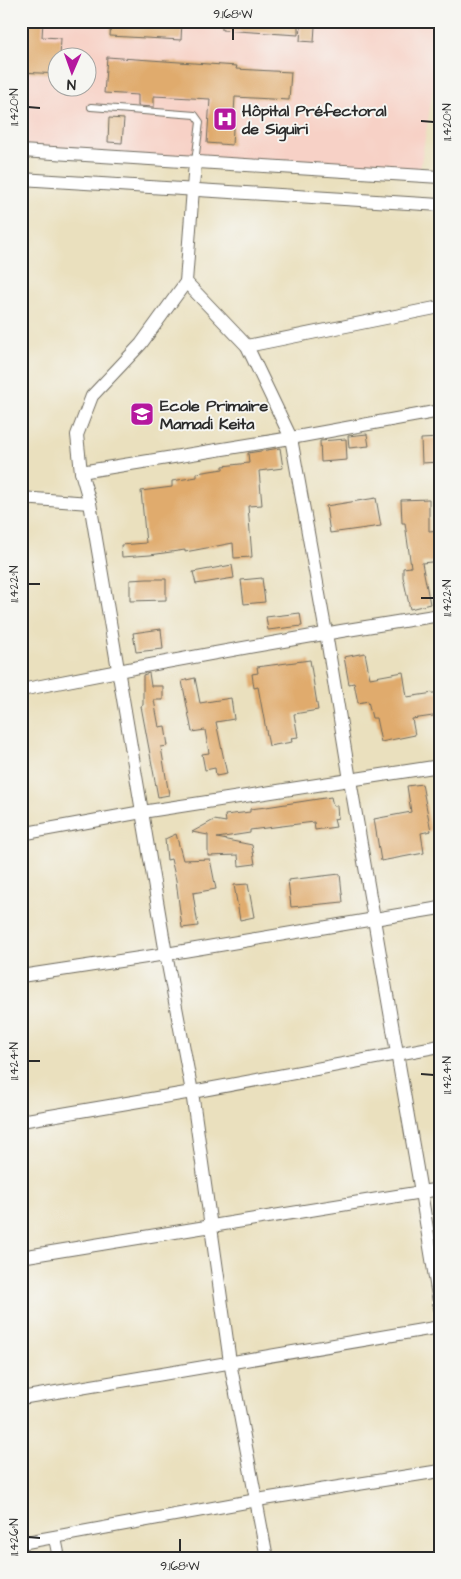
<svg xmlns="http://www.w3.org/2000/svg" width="461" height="1579" viewBox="0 0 461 1579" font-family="'Architects Daughter',sans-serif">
	<rect width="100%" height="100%" fill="#f6f6f2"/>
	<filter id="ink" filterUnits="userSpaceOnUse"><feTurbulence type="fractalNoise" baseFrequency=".02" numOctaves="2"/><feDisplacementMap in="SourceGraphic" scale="10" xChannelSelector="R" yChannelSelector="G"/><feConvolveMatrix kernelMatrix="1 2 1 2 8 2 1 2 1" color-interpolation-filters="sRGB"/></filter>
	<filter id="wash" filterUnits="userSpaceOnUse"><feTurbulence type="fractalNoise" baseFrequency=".0096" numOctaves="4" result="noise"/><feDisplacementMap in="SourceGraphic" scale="20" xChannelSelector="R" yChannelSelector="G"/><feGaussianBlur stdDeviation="1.12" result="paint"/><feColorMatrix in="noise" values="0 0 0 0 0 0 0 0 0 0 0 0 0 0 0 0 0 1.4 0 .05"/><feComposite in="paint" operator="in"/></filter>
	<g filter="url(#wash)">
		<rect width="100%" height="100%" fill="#eae0be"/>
		<path fill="#f7d1c6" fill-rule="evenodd" d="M21 21H440V46L419 175 21 151ZM58 58H88V88H58Z"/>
		<g id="blocks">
			<g fill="#e0ab6d">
				<path d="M21 21H43L42 37 61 38 60 58H58V74L21 72Z"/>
				<path d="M111 21H182L181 40 110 36Z"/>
				<path d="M222 21H298V35L222 30Z"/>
				<path d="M301 25 315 26 314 42 300 41Z"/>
				<path d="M107 57 237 66 236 69 291 72 289 100 235 97 232 145 207 143 210 99 154 96V107L138 106V95L104 93Z"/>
				<path d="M109 118 124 119 122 143 108 142Z"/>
				<path d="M367 434 369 446 349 448 348 436Z"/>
				<path d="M440 438V462L422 463 421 439Z"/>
				<path d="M346 439 347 460 321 462 320 441Z"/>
				<path d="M280 448 283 468 259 471 262 505 248 506 252 557 234 558 233 543 185 552V550L150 555 122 557 121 545 146 543 141 491 172 487V481L197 477V473L223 469V466L249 463 248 453Z"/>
				<path d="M376 498 381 526 330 533 326 506Z"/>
				<path d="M429 499V531L440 530V561L422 563 430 604 410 609 403 577V568L411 567 405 523H402L401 500Z"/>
				<path d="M232 565 234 578 196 584 193 572Z"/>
				<path d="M262 578 265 602 244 604 241 580Z"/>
				<path d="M147 579H166V600L130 601V580Z"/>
				<path d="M300 613 302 626 268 630 266 617Z"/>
				<path d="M161 629 163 649 136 652 133 633Z"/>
				<path d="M365 653 370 678 403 672 407 697 440 692V715L412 719 415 735 381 742 376 718H372L368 701 358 703 354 683 349 684 344 657Z"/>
				<path d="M310 660 318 710 294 714 298 737 291 738 292 742 269 746 258 687 254 688 252 674 258 673 257 667Z"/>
				<path d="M149 673 151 686H163V700H154L159 727 165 726 168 746 161 747 169 795 158 797 141 706 143 705V675Z"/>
				<path d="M195 678 200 703 231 698 234 719 216 722 227 774 216 776 215 768 205 770 202 754 209 753 205 730 192 732 182 681Z"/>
				<path d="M422 784 431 831 421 833 424 853 381 861 374 819 411 812 407 786Z"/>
				<path d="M331 797 333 806H337L338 818 334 819 336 827 315 830 314 822 250 830V833L217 838 252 845 255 864 239 866 238 855 208 856V835L192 832 214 820 226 822 225 815 250 812V809L266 807Z"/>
				<path d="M176 834 183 860 210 859 216 889 193 893 198 926 182 928 176 880 171 859 167 860 165 839Z"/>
				<path d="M340 874 343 902 291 907 288 880Z"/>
				<path d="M248 884 254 917 240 920 234 885Z"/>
			</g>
		</g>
	</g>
	<g filter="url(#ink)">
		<use href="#blocks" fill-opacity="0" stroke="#6e6a5e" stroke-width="1"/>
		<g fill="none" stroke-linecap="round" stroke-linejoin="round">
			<g stroke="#6e6a5e" stroke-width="8">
				<path id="lane" d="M91 107 195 115 200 122 195 162"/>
			</g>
			<g stroke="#6e6a5e" stroke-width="14">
				<g id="street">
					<path d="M21 151 440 177"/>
					<path d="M195 162 186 282 247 346 291 438 326 633 350 780 421 1192 440 1308"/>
					<path d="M21 179 440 205"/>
					<path d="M186 282 141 344 92 396 77 435 81 472 90 503 166 954 192 1092 230 1362 267 1558"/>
					<path d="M247 346 440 307"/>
					<path d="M81 472 291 438 440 411"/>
					<path d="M21 498 90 503"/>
					<path d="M21 690C160 662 300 637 440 615"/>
					<path d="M21 834 142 812 440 766"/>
					<path d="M21 976 166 954 440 908"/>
					<path d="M21 1121 192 1092 440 1046"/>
					<path d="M21 1257 440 1189"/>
					<path d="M21 1398 440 1327"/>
					<path d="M55 1538 59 1558"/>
					<path d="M21 1543 257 1500 440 1471"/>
				</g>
			</g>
			<use href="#lane" stroke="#fff" stroke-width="6"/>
			<use href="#street" stroke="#fff" stroke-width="12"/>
		</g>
	</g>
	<path fill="none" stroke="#2b2b2b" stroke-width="2" d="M233 40V28M28 107 40 108M421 121 434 122M28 584H40M421 598H434M28 1061H40M421 1074 434 1075M28 1537 40 1538M180 1552V1539"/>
	<defs>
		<g id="hospital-square" transform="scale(1.25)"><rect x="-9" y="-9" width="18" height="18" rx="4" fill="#b5179e" stroke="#f6f6f2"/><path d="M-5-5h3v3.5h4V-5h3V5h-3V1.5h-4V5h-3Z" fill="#fff"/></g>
		<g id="school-square" transform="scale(1.25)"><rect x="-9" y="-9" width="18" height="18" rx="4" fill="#b5179e" stroke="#f6f6f2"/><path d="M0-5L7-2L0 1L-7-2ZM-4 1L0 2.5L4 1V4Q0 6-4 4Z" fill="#fff"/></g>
	</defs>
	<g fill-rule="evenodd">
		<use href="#hospital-square" x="225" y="119"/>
		<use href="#school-square" x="142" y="414"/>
	</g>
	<g text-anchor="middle" stroke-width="4" stroke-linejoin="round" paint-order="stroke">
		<g font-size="16" font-weight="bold" fill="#2b2b2b" stroke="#f6f6f2" text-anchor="start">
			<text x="242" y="116">Hôpital Préfectoral<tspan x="242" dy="18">de Siguiri</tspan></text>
			<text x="160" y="411">Ecole Primaire<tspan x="160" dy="18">Mamadi Keita</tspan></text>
		</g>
	</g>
	<rect width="461" height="1579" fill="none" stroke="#f6f6f2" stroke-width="55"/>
	<g transform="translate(72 72) rotate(182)"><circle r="24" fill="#f6f6f2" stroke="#a5a5a2"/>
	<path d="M0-4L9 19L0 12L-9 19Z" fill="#b5179e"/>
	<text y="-8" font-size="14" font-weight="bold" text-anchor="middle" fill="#2b2b2b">N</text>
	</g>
	<rect x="28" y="28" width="406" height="1524" fill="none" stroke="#2b2b2b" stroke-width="2"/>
	<g font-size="12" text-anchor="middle" fill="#2b2b2b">
		<text x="233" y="18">9.168°W</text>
		<text transform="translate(14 107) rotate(-90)" y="4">11.420°N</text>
		<text transform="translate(447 122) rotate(-90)" y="4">11.420°N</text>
		<text transform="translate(14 584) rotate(-90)" y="4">11.422°N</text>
		<text transform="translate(447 598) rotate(-90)" y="4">11.422°N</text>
		<text transform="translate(14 1061) rotate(-90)" y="4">11.424°N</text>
		<text transform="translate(447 1075) rotate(-90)" y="4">11.424°N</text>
		<text transform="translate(14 1537) rotate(-90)" y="4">11.426°N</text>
		<text x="180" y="1570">9.168°W</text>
	</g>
</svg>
